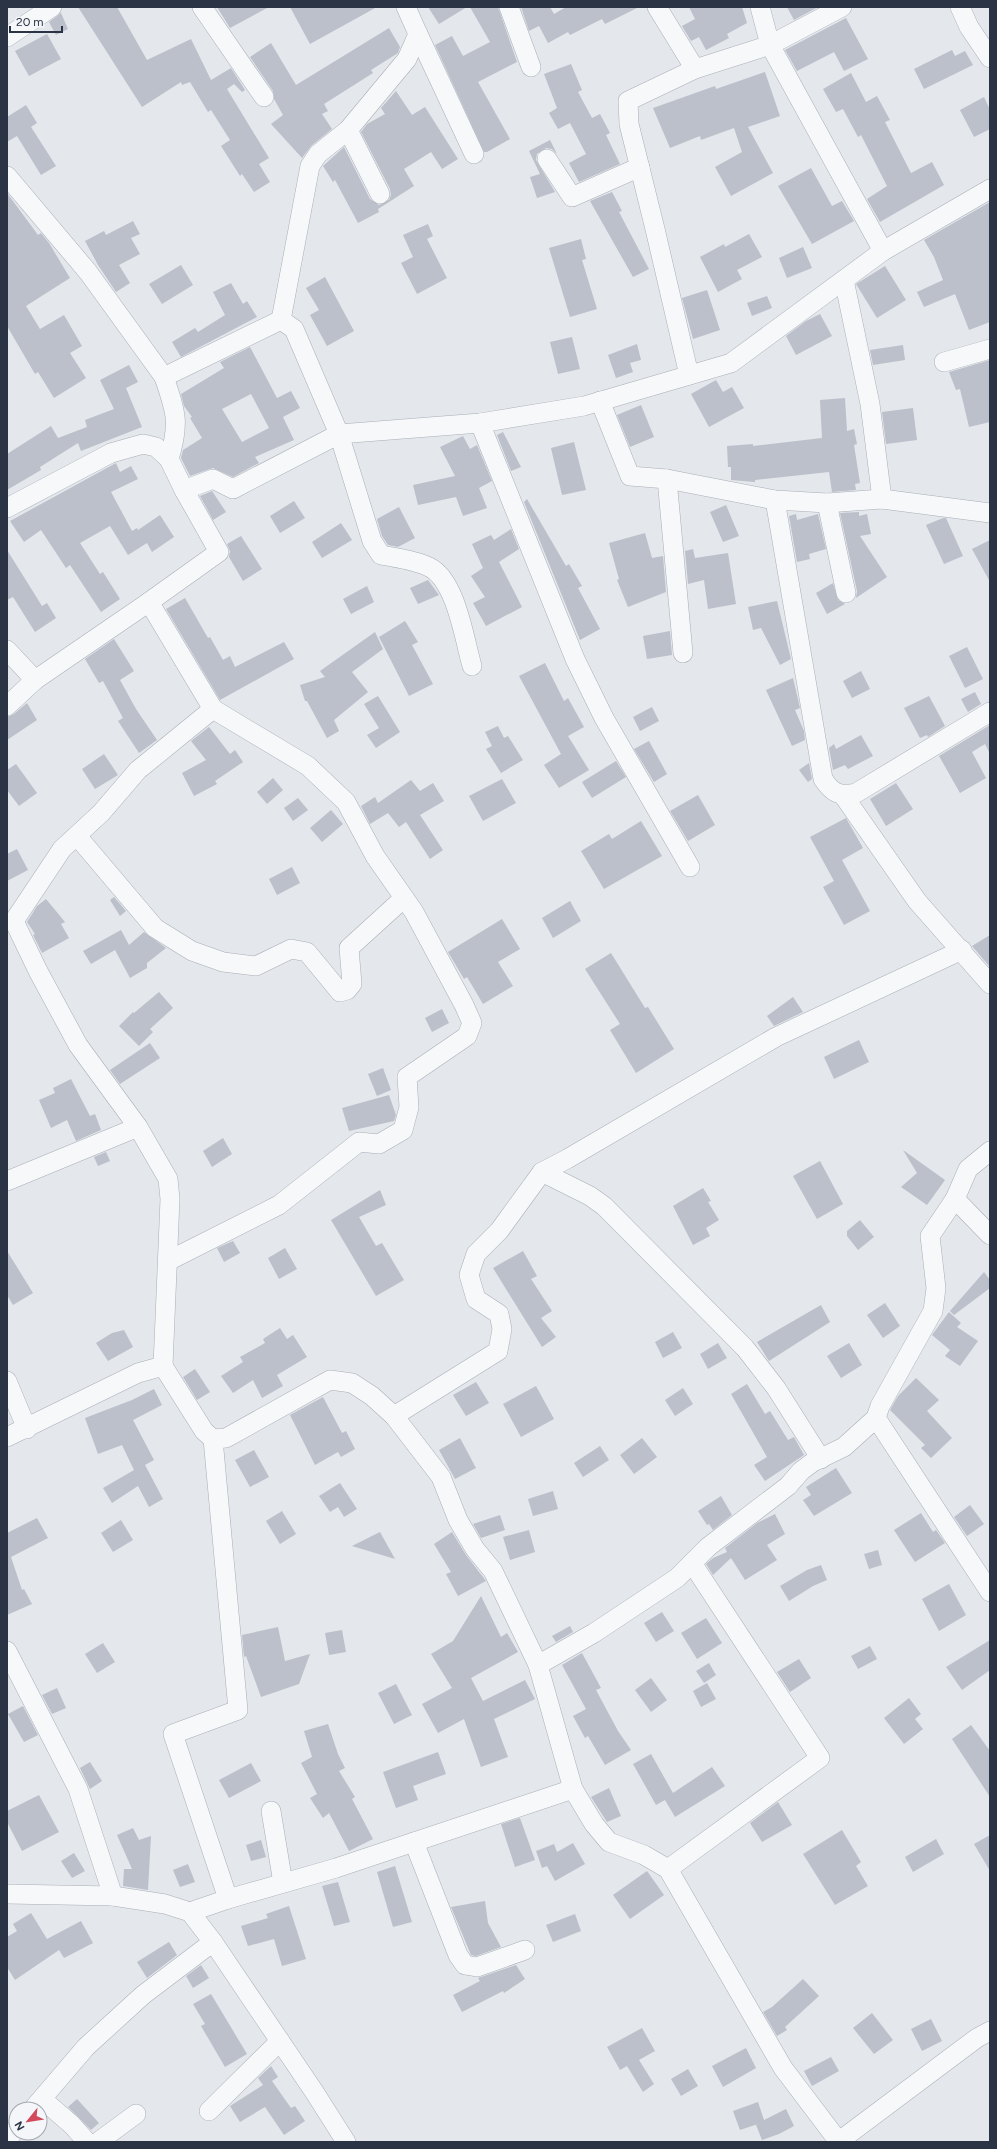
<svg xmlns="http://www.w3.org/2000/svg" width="997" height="2149" viewBox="0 0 997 2149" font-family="Figtree,sans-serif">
	<rect width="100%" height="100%" fill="#e4e7ec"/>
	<g fill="#bbc0ca" fill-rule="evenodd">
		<path d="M78 7H117L147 60 191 39 211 80 231 68 245 90 242 92 234 84 227 89 269 158 259 164 270 182 254 192 242 174 240 176 221 146 230 140 211 110 208 112 190 82 182 85 181 82 142 107Z"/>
		<path d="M217 7H269L230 28Z"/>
		<path d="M290 7H377L310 44Z"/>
		<path d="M428 7H467L439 24Z"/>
		<path d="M470 7H498L517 62 478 82 510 139 487 152H484L435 45 452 36 463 56 490 42Z"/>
		<path d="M521 7H550L554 14 566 7H639L605 24 602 19 570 35 568 32 548 43 539 26 529 31Z"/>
		<path d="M689 7H742L747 23 727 34 729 38 706 50 699 37 691 41 682 26 695 19Z"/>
		<path d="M787 7H818L794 20Z"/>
		<path d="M61 13 68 29 56 35 49 22Z"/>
		<path d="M846 18 868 59 844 71 834 52 797 71 785 50Z"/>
		<path d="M389 28 400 47 398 53 371 70 373 73 324 104 328 111 322 114 332 129 311 146 302 158 271 124 283 115 274 99 273 91 250 57 271 43 296 85Z"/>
		<path d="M47 34 61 59 29 76 15 51Z"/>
		<path d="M952 50 955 56 965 51 973 65 924 89 914 69Z"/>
		<path d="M571 64 582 90 578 92 592 118 600 114 610 133 606 135 620 164 579 182 569 163 586 154 570 123 558 129 549 113 557 108 544 74Z"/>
		<path d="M765 72 780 116 748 127 773 173 731 196 715 167 742 152 734 128 701 140 700 136 670 148 653 108 715 86 716 89Z"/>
		<path d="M851 73 866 102 877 96 890 120 885 122 911 173 932 162 944 185 880 222 867 199 887 186 861 135 858 137 843 109 836 112 823 89Z"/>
		<path d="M396 91 412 115 425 107 458 159 442 169 431 152 404 169 414 186 378 209 379 212 358 223 335 180 333 182 323 166 344 147 370 199 379 205 389 200 391 195 390 189 361 132 367 124 385 114 381 108Z"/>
		<path d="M984 97 990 110V129L974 137 960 110Z"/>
		<path d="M26 105 37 123 31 127 56 166 41 175 17 136 7 142V117Z"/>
		<path d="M550 140 557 154 552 149 546 148 537 154 536 160 555 192 537 198 530 177 540 174 529 151Z"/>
		<path d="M811 168 832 206 842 201 854 221 812 244 778 186Z"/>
		<path d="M612 192 622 211 619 212 649 269 633 277 590 201Z"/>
		<path d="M7 193 38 235 41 233 49 243 70 278 26 306 40 329 64 315 82 346 70 353 86 378 54 398 38 372 35 374 7 326Z"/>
		<path d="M990 202V322L969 330 955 294 924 307 917 292 943 280 934 257 924 240Z"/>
		<path d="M133 221 140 234 131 238 140 254 119 265 130 283 116 292 98 265 85 241 104 231 106 235Z"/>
		<path d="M428 224 433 236 427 239 447 278 417 294 401 263 413 257 403 235Z"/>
		<path d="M749 234 762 257 737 270 742 279 718 292 700 257 724 244 725 247Z"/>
		<path d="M581 239 586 259 582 260 597 309 570 317 549 248Z"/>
		<path d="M803 247 812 268 787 278 779 258Z"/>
		<path d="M181 265 193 285 162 304 149 284Z"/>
		<path d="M885 266 906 300 877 318 856 284Z"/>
		<path d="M325 277 354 331 327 346 310 315 319 310 306 288Z"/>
		<path d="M231 283 243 304 247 301 257 317 181 357 172 342 195 328 198 332 225 315 213 292Z"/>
		<path d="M707 290 720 330 693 339 682 298Z"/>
		<path d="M767 296 772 308 752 316 747 303Z"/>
		<path d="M820 314 832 336 796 355 786 336 806 321Z"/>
		<path d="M572 337 580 369 558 374 550 342Z"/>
		<path d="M637 344 641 360 630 363 633 372 616 378 608 355Z"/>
		<path d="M903 345 905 360 873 365 870 350Z"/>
		<path d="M250 347 277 398 291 391 300 408 283 417 294 440 255 457 259 463 233 477 213 468 190 476 181 458 183 450 202 438 190 418 192 417 184 406 181 394 224 368 220 362ZM251 394 269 428 242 442 222 409Z"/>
		<path d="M990 360V422L969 427 960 389 956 390 949 372Z"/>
		<path d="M129 365 138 382 126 388 142 427 81 451 78 443 40 467 41 470 7 490V454L51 426 58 438 87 427 85 420 114 409 100 380Z"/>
		<path d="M716 380 723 392 732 387 744 408 709 427 691 394Z"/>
		<path d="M845 398 847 431 854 429 857 444 854 445 860 483 855 484 856 490 832 492 829 472 755 480V482L731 480V467H728L727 446 753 444V446L822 438 820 400Z"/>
		<path d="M641 405 654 437 630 447 617 415Z"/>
		<path d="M913 408 917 440 886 444 882 412Z"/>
		<path d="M503 432 521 467 511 471 497 435Z"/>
		<path d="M463 436 470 449 477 445 492 481 479 488 487 508 463 516 456 497 418 505 413 485 455 476 440 447Z"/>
		<path d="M574 442 586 490 562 495 551 448Z"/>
		<path d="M116 463 120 472 131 466 138 479 111 492 132 531 137 528 138 530 160 515 174 537 152 552 147 543 128 555 110 526 80 543 100 574 103 572 120 599 101 612 70 565 66 568 41 530 24 542 10 521Z"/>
		<path d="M212 491 226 512 213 520 200 496Z"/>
		<path d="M527 499 566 566 569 564 582 586 578 588 600 629 580 640 524 502Z"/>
		<path d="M294 501 305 518 280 533 270 516Z"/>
		<path d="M726 505 739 536 723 542 710 512Z"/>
		<path d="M399 507 415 538 398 547 388 545 382 536 377 519Z"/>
		<path d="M859 512V516L867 514 871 534 860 536 887 577 856 598 857 591 840 513Z"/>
		<path d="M796 514 797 520 818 514 826 549 809 554 810 559 797 562 789 516Z"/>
		<path d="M943 518H946L963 556 944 564 926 525Z"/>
		<path d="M341 523 352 540 322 558 312 542Z"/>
		<path d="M511 529 519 549 499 562 522 607 486 626 473 603 485 597 471 576 483 568 472 544 491 535 494 540Z"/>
		<path d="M645 533 652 558 663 556 666 592 628 607 617 580 619 579 609 543Z"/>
		<path d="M241 536 262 569 243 581 229 557 230 551 227 544Z"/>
		<path d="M990 540V582L972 549Z"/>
		<path d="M693 549 695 558 728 553 736 604 708 609 704 580 688 584 685 551Z"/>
		<path d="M7 550 42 606 47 603 56 618 35 632 13 597 7 600Z"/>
		<path d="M428 580 439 595 418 604 410 588Z"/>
		<path d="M833 583 838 600 845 604 827 614 816 593Z"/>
		<path d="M367 586 374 602 351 614 343 599Z"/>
		<path d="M185 598 208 638 210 637 223 660 230 656 235 667 284 642 294 659 220 700 166 609Z"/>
		<path d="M777 601 791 659 780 665 761 628 753 630 748 607Z"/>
		<path d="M405 621 418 642 412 645 433 684 409 696 379 637Z"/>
		<path d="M670 631 672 655 647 659 643 636Z"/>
		<path d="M375 632 383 649 352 672 368 692 334 720 339 731 327 738 307 701H305L300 685 325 677 320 671Z"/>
		<path d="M114 639 134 671 120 680 136 709 157 740 139 753 118 721 123 718 103 681 99 683 85 659Z"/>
		<path d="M967 647 983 679 965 688 949 656Z"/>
		<path d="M545 663 564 701 568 698 584 727 568 736 589 770 559 788 544 765 561 754 519 676Z"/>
		<path d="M861 671 870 689 852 698 843 681Z"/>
		<path d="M793 678 800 708 795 710 804 731 805 740 792 746 766 690Z"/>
		<path d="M975 692 981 704 968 712 961 699Z"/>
		<path d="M378 696 400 732 376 748 367 735 379 728 364 704Z"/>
		<path d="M929 696 945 726 928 737 927 735 920 738 904 708Z"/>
		<path d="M27 703 37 720 7 740V717L14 714Z"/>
		<path d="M652 707 659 721 640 731 633 717Z"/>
		<path d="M990 725V754L985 744 972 752 986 778 960 793 939 756Z"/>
		<path d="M498 726 504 738 508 736 523 760 501 773 486 749 492 746 485 732Z"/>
		<path d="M209 727 230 754 235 750 243 762 215 781 217 784 194 796 182 773 206 760 191 741Z"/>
		<path d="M861 735 873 756 848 769 845 765 833 770 829 748 834 744 836 749Z"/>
		<path d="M649 741 667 774 654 782 634 749Z"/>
		<path d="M104 754 118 775 95 789 82 769Z"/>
		<path d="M616 761 626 777 592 798 582 782Z"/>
		<path d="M809 763 812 779 808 782 799 770Z"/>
		<path d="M16 764 37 793 19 806 7 790V770Z"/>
		<path d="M273 778 283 790 267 804 257 792Z"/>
		<path d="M502 779 516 803 483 821 469 796Z"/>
		<path d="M411 780 420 791 433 783 444 801 420 815 443 850 430 859 406 822 399 827 388 813 370 824 361 806 375 797 378 803Z"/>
		<path d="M896 783 913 809 886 826 870 799Z"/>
		<path d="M698 795 715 825 688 841 670 811Z"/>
		<path d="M298 798 308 810 293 821 284 808Z"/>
		<path d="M331 810 343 824 322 842 310 828Z"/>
		<path d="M846 818 863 848 842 860 870 911 844 925 823 887 834 881 810 837Z"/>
		<path d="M641 821 662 856 604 889 581 851 609 834 612 839Z"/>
		<path d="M17 849 28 870 7 881V854Z"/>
		<path d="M292 867 300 883 277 895 269 879Z"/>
		<path d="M114 897 126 911 120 916 110 900Z"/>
		<path d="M46 899 65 922 61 924 69 938 42 953 33 935 35 934 27 922 37 906Z"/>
		<path d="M570 901 581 921 553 938 542 918Z"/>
		<path d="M502 919 520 949 498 962 513 986 483 1004 467 977 464 979 448 952Z"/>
		<path d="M121 930 129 945 144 932 166 948 147 963V968L130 978 115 950 91 964 83 951Z"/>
		<path d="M990 935V967L972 946Z"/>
		<path d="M611 953 645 1008 648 1007 674 1049 636 1073 610 1030 620 1024 585 969Z"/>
		<path d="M159 992 173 1008 150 1029 153 1032 139 1046 119 1026 133 1012 134 1013Z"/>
		<path d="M793 997 803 1012 774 1026 767 1016Z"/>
		<path d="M442 1009 449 1023 432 1032 425 1018Z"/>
		<path d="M859 1040 869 1062 834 1079 824 1057Z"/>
		<path d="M150 1043 160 1058 120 1084 110 1070Z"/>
		<path d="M383 1068 391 1090 377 1096 368 1074Z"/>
		<path d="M71 1079 90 1116 95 1114 101 1130 76 1141 67 1120 51 1128 39 1100 55 1093 53 1088Z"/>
		<path d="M389 1095 396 1115 394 1121 349 1131 342 1108Z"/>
		<path d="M223 1138 232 1154 212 1167 203 1151Z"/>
		<path d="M903 1150 945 1180 927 1205 901 1187 917 1173Z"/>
		<path d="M106 1152 110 1161 98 1166 94 1157Z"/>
		<path d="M820 1161 843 1204 817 1219 793 1176Z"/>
		<path d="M703 1188 711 1201 708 1202 719 1220 706 1228 710 1236 693 1245 673 1206Z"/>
		<path d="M380 1190 386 1205 359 1217 376 1246 382 1243 404 1280 376 1296 331 1220Z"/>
		<path d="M860 1220 874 1237 858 1250 847 1236V1231Z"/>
		<path d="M233 1241 240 1253 224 1262 217 1248Z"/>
		<path d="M285 1248 297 1269 279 1279 268 1258Z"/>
		<path d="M7 1251 33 1293 13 1305 7 1295Z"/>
		<path d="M523 1251 537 1276 531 1279 552 1311 541 1318 556 1337 542 1347 493 1268Z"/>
		<path d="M984 1272 990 1280V1288L954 1315 950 1311Z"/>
		<path d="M885 1303 900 1326 883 1338 867 1315Z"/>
		<path d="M821 1305 830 1322 769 1361 757 1342Z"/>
		<path d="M949 1312 961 1323 957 1327 978 1341 960 1366 945 1356 950 1350 932 1335Z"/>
		<path d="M280 1328 287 1339 293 1335 307 1357 277 1375 283 1386 262 1398 253 1380 233 1393 221 1376 243 1362 240 1357 265 1343 263 1339Z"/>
		<path d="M124 1330 133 1347 108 1361 96 1343 112 1333Z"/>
		<path d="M673 1332 682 1348 663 1358 655 1342Z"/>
		<path d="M718 1343 727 1358 708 1369 700 1354Z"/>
		<path d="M849 1343 862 1365 841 1378 827 1356Z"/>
		<path d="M195 1369 210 1392 197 1400 183 1377Z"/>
		<path d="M916 1378 939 1400 927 1411 952 1438 931 1458 921 1448 925 1445 890 1410 898 1396Z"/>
		<path d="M476 1382 489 1403 466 1416 453 1395Z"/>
		<path d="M747 1384 765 1414 770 1411 788 1440 794 1437 804 1455 765 1481 754 1465 767 1457 731 1394Z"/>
		<path d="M536 1386 554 1419 521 1437 503 1404Z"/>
		<path d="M683 1388 693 1404 675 1416 665 1400Z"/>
		<path d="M154 1389 162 1405 133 1420 154 1460 145 1465 163 1499 149 1507 138 1486 112 1503 103 1488 134 1470 122 1445 98 1454 85 1418 132 1400Z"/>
		<path d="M323 1397 342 1433 346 1431 355 1449 341 1457 338 1452 315 1465 290 1415Z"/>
		<path d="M460 1438 476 1468 455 1479 439 1450Z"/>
		<path d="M642 1438 657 1457 634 1474 620 1455Z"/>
		<path d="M600 1446 609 1460 583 1477 574 1463Z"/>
		<path d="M254 1450 269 1477 250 1487 235 1460Z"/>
		<path d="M836 1468 852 1493 814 1516 803 1500 811 1495 806 1487Z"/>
		<path d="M340 1483 357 1509 344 1517 338 1507 330 1512 319 1496Z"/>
		<path d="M553 1491 558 1509 533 1516 528 1499Z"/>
		<path d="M721 1496 732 1515 713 1530 709 1524 707 1525 698 1511Z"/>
		<path d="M970 1505 984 1524 967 1536 954 1517Z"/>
		<path d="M282 1511 296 1534 280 1544 266 1521Z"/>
		<path d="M921 1513 933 1532 936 1530 945 1543 915 1562 894 1530Z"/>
		<path d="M775 1514 785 1534 767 1545 777 1560 745 1580 731 1558 713 1575 706 1564 713 1558 727 1552 725 1548 757 1523Z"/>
		<path d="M500 1515 505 1530 481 1538 473 1524Z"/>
		<path d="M37 1518 48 1538 11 1557 22 1590 24 1589 32 1604 7 1615V1533Z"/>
		<path d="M121 1520 133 1540 113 1552 101 1533Z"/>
		<path d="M529 1530 535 1552 510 1560 503 1537Z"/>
		<path d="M380 1532 395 1559 352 1546Z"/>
		<path d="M452 1532 466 1555 486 1581 458 1596 446 1574 451 1572 434 1544Z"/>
		<path d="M878 1550 882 1565 869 1569 864 1554Z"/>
		<path d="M821 1565 827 1580 813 1586 789 1601 780 1586 807 1570Z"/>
		<path d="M949 1584 966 1615 939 1631 922 1599Z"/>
		<path d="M481 1596 501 1637 507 1633 518 1652 471 1678 483 1701 525 1680 535 1699 494 1719 508 1757 481 1767 464 1719 438 1733 422 1704 452 1688 431 1654 453 1641Z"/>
		<path d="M662 1612 674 1631 656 1642 644 1623Z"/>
		<path d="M706 1618 722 1643 697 1659 681 1633Z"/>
		<path d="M570 1626 573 1632 556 1642 552 1636Z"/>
		<path d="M278 1627 285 1661 310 1654 299 1684 261 1697 246 1656 244 1657 242 1635Z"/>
		<path d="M342 1630 346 1652 329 1655 325 1633Z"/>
		<path d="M990 1640V1670L962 1690 946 1667Z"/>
		<path d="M103 1643 115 1662 97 1673 85 1654Z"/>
		<path d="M870 1646 877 1659 858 1669 851 1656Z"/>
		<path d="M582 1653 601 1688 596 1690 618 1731 631 1750 605 1765 588 1736 585 1738 573 1716 586 1709 562 1665Z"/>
		<path d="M799 1659 811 1678 790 1692 777 1672Z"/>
		<path d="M709 1663 716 1675 704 1683 696 1671Z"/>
		<path d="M651 1678 667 1700 651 1712 635 1690Z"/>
		<path d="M707 1683 716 1699 701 1707 693 1691Z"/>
		<path d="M396 1684 412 1715 394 1724 378 1693Z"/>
		<path d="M57 1688 66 1708 52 1714 42 1695Z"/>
		<path d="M909 1698 921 1714 915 1719 923 1729 904 1744 884 1718Z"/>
		<path d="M23 1706 38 1735 24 1742 8 1714Z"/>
		<path d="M328 1724 338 1754 345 1768 339 1771 355 1797 352 1799 373 1839 349 1851 329 1813 323 1818 310 1798 317 1794 301 1763 312 1757 304 1731Z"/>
		<path d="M971 1725 990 1751V1797L952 1739Z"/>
		<path d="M438 1752 446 1774 413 1786 418 1800 396 1808 383 1772Z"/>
		<path d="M651 1754 673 1793 712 1767 725 1786 675 1817 665 1800 656 1805 633 1764Z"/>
		<path d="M90 1762 102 1781 90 1789 80 1768Z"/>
		<path d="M251 1763 261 1781 229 1798 219 1780Z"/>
		<path d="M609 1788 621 1816 607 1822 591 1797Z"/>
		<path d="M39 1795 59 1832 22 1851 7 1822V1811Z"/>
		<path d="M778 1802 792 1825 762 1842 750 1823Z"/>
		<path d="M520 1818 535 1860 515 1867 501 1824Z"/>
		<path d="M133 1828 139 1840 151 1836 148 1890 123 1886 124 1869H132L117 1835Z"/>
		<path d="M842 1830 861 1862 856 1866 868 1886 835 1905 803 1854Z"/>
		<path d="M990 1835V1871L974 1844Z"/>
		<path d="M936 1839 944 1854 913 1872 905 1857Z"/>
		<path d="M261 1840 266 1857 251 1861 246 1845Z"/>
		<path d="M573 1843 585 1864 555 1881 547 1866 542 1868 536 1851 554 1844 557 1852Z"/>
		<path d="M74 1853 85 1871 72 1878 61 1861Z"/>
		<path d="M188 1864 195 1882 180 1887 173 1870Z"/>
		<path d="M395 1866 412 1922 393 1927 377 1872Z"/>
		<path d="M647 1871 664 1895 630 1919 613 1895Z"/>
		<path d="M338 1882 350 1922 334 1926 322 1886Z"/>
		<path d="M485 1901 488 1923 501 1947 476 1956 471 1955 451 1907Z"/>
		<path d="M289 1906 306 1959 282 1966 274 1939 248 1946 241 1926 268 1918 266 1914Z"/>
		<path d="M31 1913 47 1939 81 1921 93 1943 64 1958 59 1950 15 1980 7 1967V1937L17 1931 13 1924Z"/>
		<path d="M575 1914 581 1931 553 1942 546 1925Z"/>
		<path d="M169 1942 177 1955 147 1978 137 1962Z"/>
		<path d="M201 1965 209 1978 193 1988 186 1976Z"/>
		<path d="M516 1965 525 1979 504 1993 503 1991 462 2012 453 1995 480 1981 478 1978Z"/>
		<path d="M803 1979 819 1996 785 2027 787 2030 777 2036 763 2012 772 2007Z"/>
		<path d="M211 1994 247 2054 225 2067 201 2026 205 2024 193 2004Z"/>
		<path d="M872 2013 893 2040 874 2054 853 2028Z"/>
		<path d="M931 2019 942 2041 922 2051 911 2029Z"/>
		<path d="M642 2028 655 2051 639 2060 654 2084 643 2092 627 2066 620 2070 607 2047Z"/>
		<path d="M746 2048 756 2068 723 2087 712 2066Z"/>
		<path d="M831 2057 839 2071 812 2086 804 2071Z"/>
		<path d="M271 2066 278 2077 272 2081 291 2108 295 2106 305 2121 284 2135 265 2107 240 2122 230 2106 263 2085 258 2078Z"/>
		<path d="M688 2069 698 2086 681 2096 671 2079Z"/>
		<path d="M77 2099 99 2123 91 2130 68 2107Z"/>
		<path d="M758 2102 764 2120 786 2109 794 2126 779 2134 762 2140 756 2125 758 2124 740 2130 733 2111Z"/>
	</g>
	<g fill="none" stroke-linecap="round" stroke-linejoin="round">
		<g stroke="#a9aeb7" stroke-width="20">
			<g id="minor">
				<path d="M202 7 264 97"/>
				<path d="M509 7 531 67"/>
				<path d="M657 7 695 69"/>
				<path d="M842 7 770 45 883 251"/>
				<path d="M960 7 969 27 990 58"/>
				<path d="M418 34 474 154"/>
				<path d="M7 37 52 7"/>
				<path d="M348 130 380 194"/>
				<path d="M547 159 572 197 640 167"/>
				<path d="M7 176 88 272 164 377 281 320 294 329 339 434 372 541 381 555C396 558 415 560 429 567 456 580 464 638 472 666"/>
				<path d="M844 280 870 404 882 499"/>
				<path d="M281 320 310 166 318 154 348 130 407 59 418 34 406 7"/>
				<path d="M944 362 990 349"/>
				<path d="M689 375 655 229 629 124 628 101 695 69 770 45 760 7"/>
				<path d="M600 401 630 476 667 479 775 500 827 503 882 499 990 513"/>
				<path d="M480 423 575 659 604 718 690 867"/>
				<path d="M667 479 683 653"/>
				<path d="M184 490 213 479 233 489 339 434 480 423 584 406 731 363 883 251 990 189"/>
				<path d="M775 500 823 779C833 794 839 796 856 793L990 712"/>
				<path d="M827 503 846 593"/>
				<path d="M7 508 111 453 143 444 156 447 169 459"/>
				<path d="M7 650 35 680"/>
				<path d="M7 706 35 680 149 602"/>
				<path d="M843 795 917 901 990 984"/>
				<path d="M77 836 155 928 192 951 223 962 256 966 291 949 307 952 340 992 347 990 352 984 349 948 404 898"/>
				<path d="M990 1151 968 1169 955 1199 930 1236 936 1288 933 1311 880 1406 876 1418 990 1592"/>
				<path d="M542 1172 567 1159 776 1037 962 950"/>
				<path d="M7 1181 138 1127"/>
				<path d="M955 1199 990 1235"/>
				<path d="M168 1261 279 1205 359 1142 379 1144 403 1130 409 1107 407 1077 467 1036 472 1023 464 1005 414 912 375 856 346 802 308 766 213 709"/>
				<path d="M163 1366 170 1199 168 1179 138 1127 78 1045 38 971 14 921 62 849 101 813 138 770 213 709 149 602 219 552 184 490 169 459C180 423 176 412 164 377"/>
				<path d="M7 1381 27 1429"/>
				<path d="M7 1437 138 1373 163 1366 204 1431 213 1439 226 1438 330 1380 352 1383 372 1396 394 1416"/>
				<path d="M213 1439 238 1710 173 1734 228 1899"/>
				<path d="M821 1459 776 1388 745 1348 604 1206 590 1196 542 1172 499 1231 476 1254 469 1275 476 1299 499 1314 502 1329 498 1351 394 1416 441 1477 458 1520 475 1549 493 1571 538 1665 573 1789 594 1824 609 1842 644 1855 668 1869 783 2068 839 2142"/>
				<path d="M7 1651 78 1789 113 1896"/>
				<path d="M538 1665 594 1633 677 1578 708 1547 788 1486 801 1471 813 1462 844 1447 876 1418"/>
				<path d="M271 1811 283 1883"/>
				<path d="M414 1842 458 1955 465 1965 477 1967 525 1950"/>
				<path d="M668 1869 820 1758 692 1563"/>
				<path d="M7 1894 113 1896 165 1904 190 1912 213 1942"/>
				<path d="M190 1912 228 1899 336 1868 573 1789"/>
				<path d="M42 2099 72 2125 87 2142"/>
				<path d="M33 2109 86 2047 143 1995 213 1942 315 2093 346 2142"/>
				<path d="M209 2111 280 2041"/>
				<path d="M7 2140 16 2129"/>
				<path d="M98 2142 136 2114"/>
				<path d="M838 2142 977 2038 990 2031"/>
			</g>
		</g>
		<use href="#minor" stroke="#f7f8fa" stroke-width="19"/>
	</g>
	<rect width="997" height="2149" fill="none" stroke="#2b3445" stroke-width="16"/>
	<g transform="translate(28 2121) rotate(240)"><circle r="19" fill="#f4f6f9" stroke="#a4a8b1"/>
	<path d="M0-3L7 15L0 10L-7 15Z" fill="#d1495b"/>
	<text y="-6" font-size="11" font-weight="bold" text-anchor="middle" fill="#2b3445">N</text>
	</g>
	<path d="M10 26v6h52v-6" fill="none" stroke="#2b3445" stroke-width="2"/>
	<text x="16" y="26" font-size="12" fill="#2b3445" stroke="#f4f6f9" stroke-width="3" paint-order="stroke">20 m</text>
</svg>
